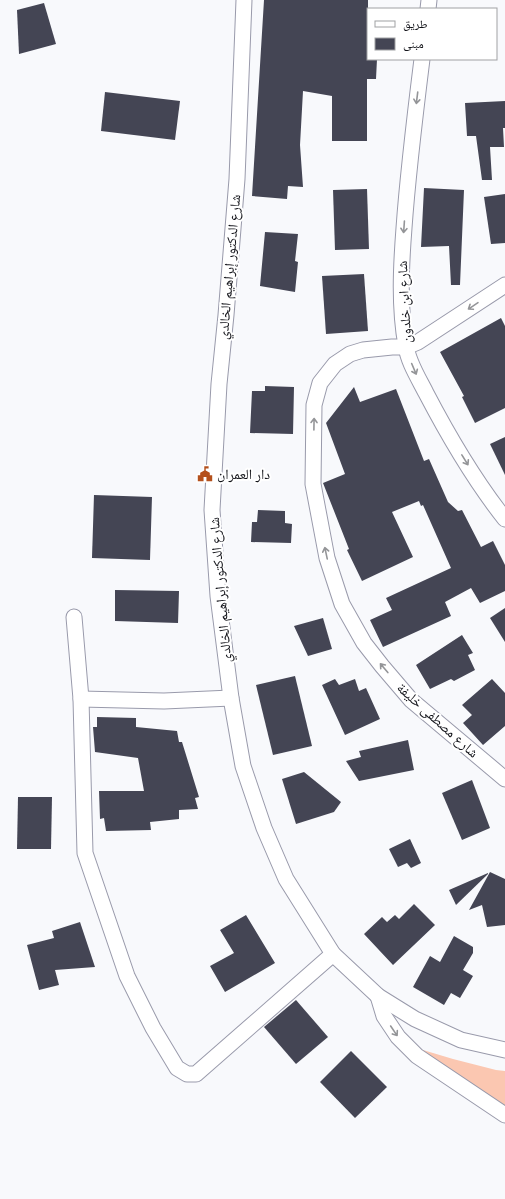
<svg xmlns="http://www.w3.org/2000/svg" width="505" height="1199" viewBox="0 0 505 1199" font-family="Figtree,'Noto Naskh Arabic',sans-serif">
	<rect width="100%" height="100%" fill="#f8f9fc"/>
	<path fill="#fbc7b1" d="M413 1047 453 1059 496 1070 505 1071V1107Z"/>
	<g fill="#444554">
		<path d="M264 0H368V59H377L376 79H367V141H332V96L303 91 300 145 303 187 288 186 287 199 252 196Z"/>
		<path d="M44 3 56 44 19 54 17 10Z"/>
		<path d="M105 92 180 101 175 140 101 131Z"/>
		<path d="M505 101V128H503L504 147H490L492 180H482L476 136H467L465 103Z"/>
		<path d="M424 188 464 190 460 285H451L449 246 421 247Z"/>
		<path d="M367 189 369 249 335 250 333 190Z"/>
		<path d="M505 194V243L491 244 484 197Z"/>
		<path d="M265 232 298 234 295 261 298 262 295 292 260 286Z"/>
		<path d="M364 274 368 331 326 334 322 276Z"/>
		<path d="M501 318 505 326V408L475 423 462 397 464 396 440 352Z"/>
		<path d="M265 386 294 387 293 434 250 433 252 391H265Z"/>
		<path d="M354 387 360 402 396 389 424 461 429 459 448 502 458 511 462 510 481 547 493 541 505 565V591L480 603 471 588 445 602 451 616 383 647 370 620 392 610 386 598 451 568 423 505 421 506 419 501 392 512 413 557 362 581 347 550 349 549 323 483 345 474 326 423Z"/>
		<path d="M505 437V475L490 444Z"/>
		<path d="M94 495 152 497 150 560 92 558Z"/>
		<path d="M258 510 285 511V523L292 524 291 543 251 542 252 522H257Z"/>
		<path d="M115 590 179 591 178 623 115 621Z"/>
		<path d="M505 608V642L490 618Z"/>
		<path d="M323 618 332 649 308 656 294 626Z"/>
		<path d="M462 635 473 653 468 655 475 670 454 681 451 679 430 689 416 665Z"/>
		<path d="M295 676 312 746 273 755 256 685Z"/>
		<path d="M335 679 339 685 355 679 359 691 366 688 380 719 345 735 322 685Z"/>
		<path d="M492 679 505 693V726L483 745 463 723 472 715 462 705Z"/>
		<path d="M97 717 136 718V727L177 731 179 742H182L199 797 195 798 198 809 179 810V819L150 822 151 830 106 831 104 818 100 819 99 791H144L138 758 95 752 93 727H97Z"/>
		<path d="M408 740 414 770 359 781 346 761 361 757 359 751Z"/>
		<path d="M304 772 341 802 334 812 296 824 282 779Z"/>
		<path d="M472 780 490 828 462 840 442 793Z"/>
		<path d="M18 797H52L51 849H17Z"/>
		<path d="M410 839 421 863 411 868 407 863 398 867 389 849Z"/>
		<path d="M490 872 505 879V925L487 927 482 905 469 910Z"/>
		<path d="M488 873V874L456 905 449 890Z"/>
		<path d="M414 904 435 925 393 965 364 934 382 917 387 922 395 915 399 919Z"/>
		<path d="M246 915 275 963 225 992 210 966 234 953 220 930Z"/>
		<path d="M80 922 95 967 55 970 59 985 39 990 27 945 54 938 52 931Z"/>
		<path d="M454 936 473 947V953L463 970 473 976 460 998 451 993 444 1005 413 987 430 956 440 962Z"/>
		<path d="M296 1000 328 1037 296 1064 264 1027Z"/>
		<path d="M351 1051 387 1087 355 1118 320 1082Z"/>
	</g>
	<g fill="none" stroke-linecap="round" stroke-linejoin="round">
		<g stroke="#999aab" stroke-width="17">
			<g id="minor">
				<path d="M244 0 237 179 226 315 219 384 212 510 218 596 231 698 243 766 264 828 286 879 333 954 378 996 415 1019 461 1040 505 1050"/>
				<path d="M428 9 429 0"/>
				<path d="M422 59C415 115 408 171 404 228 401 267 399 307 406 346 408 362 419 379 426 393 449 437 474 480 505 519"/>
				<path d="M505 285 418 342 406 347H392L363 350 350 354 335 364 320 383 314 405 313 484 327 558 342 604 364 643 382 666 411 700 505 779"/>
				<path d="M74 617 81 699 85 853 127 976 153 1028 177 1068 187 1074H196L333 954"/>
				<path d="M81 699 164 701 231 698"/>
				<path d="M378 996 384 1016 398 1037 417 1056 505 1115"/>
			</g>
		</g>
		<use href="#minor" stroke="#fff" stroke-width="15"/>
	</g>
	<defs><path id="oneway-shaft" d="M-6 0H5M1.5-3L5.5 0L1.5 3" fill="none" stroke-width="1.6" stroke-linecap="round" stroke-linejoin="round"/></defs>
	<g stroke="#949598">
		<use href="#oneway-shaft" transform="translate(417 98) rotate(97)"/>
		<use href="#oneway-shaft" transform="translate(404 227) rotate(94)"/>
		<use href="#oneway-shaft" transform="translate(473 306) rotate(146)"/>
		<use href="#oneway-shaft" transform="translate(414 369) rotate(67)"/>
		<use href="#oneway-shaft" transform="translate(314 424) rotate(-89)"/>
		<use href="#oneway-shaft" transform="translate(465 460) rotate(58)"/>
		<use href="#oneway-shaft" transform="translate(326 553) rotate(-102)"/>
		<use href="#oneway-shaft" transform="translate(384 668) rotate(-130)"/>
		<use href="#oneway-shaft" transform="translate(394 1031) rotate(56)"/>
	</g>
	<defs>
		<g id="civic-bare" transform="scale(1.2)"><path d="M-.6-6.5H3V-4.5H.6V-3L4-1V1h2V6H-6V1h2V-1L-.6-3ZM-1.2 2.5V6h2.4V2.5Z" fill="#b4501c" stroke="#fff" stroke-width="2.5" paint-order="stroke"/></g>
	</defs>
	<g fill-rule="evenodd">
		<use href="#civic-bare" x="205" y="474"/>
	</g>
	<g text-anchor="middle" stroke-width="4" stroke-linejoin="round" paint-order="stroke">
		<g font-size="14" fill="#121319" stroke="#fff">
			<text transform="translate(229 267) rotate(-85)" y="5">شارع الدكتور إبراهيم الخالدي</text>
			<text transform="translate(404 302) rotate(-93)" y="5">شارع ابن خلدون</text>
			<text transform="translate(220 590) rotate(-95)" y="5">شارع الدكتور إبراهيم الخالدي</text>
			<text transform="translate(438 720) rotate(42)" y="5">شارع مصطفى خليفة</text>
		</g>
		<g font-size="14" fill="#121319" stroke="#fff" text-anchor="start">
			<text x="217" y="479">دار العمران</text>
		</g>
	</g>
	<rect x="367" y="8" width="130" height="52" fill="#ffffff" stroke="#a0a1a3"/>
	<rect x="375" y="21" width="20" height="6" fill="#ffffff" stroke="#a0a1a3"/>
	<text x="403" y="28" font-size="12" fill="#121319">طريق</text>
	<rect x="375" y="38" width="20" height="12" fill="#444554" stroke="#a0a1a3"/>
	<text x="403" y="48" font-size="12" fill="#121319">مبنى</text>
</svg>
